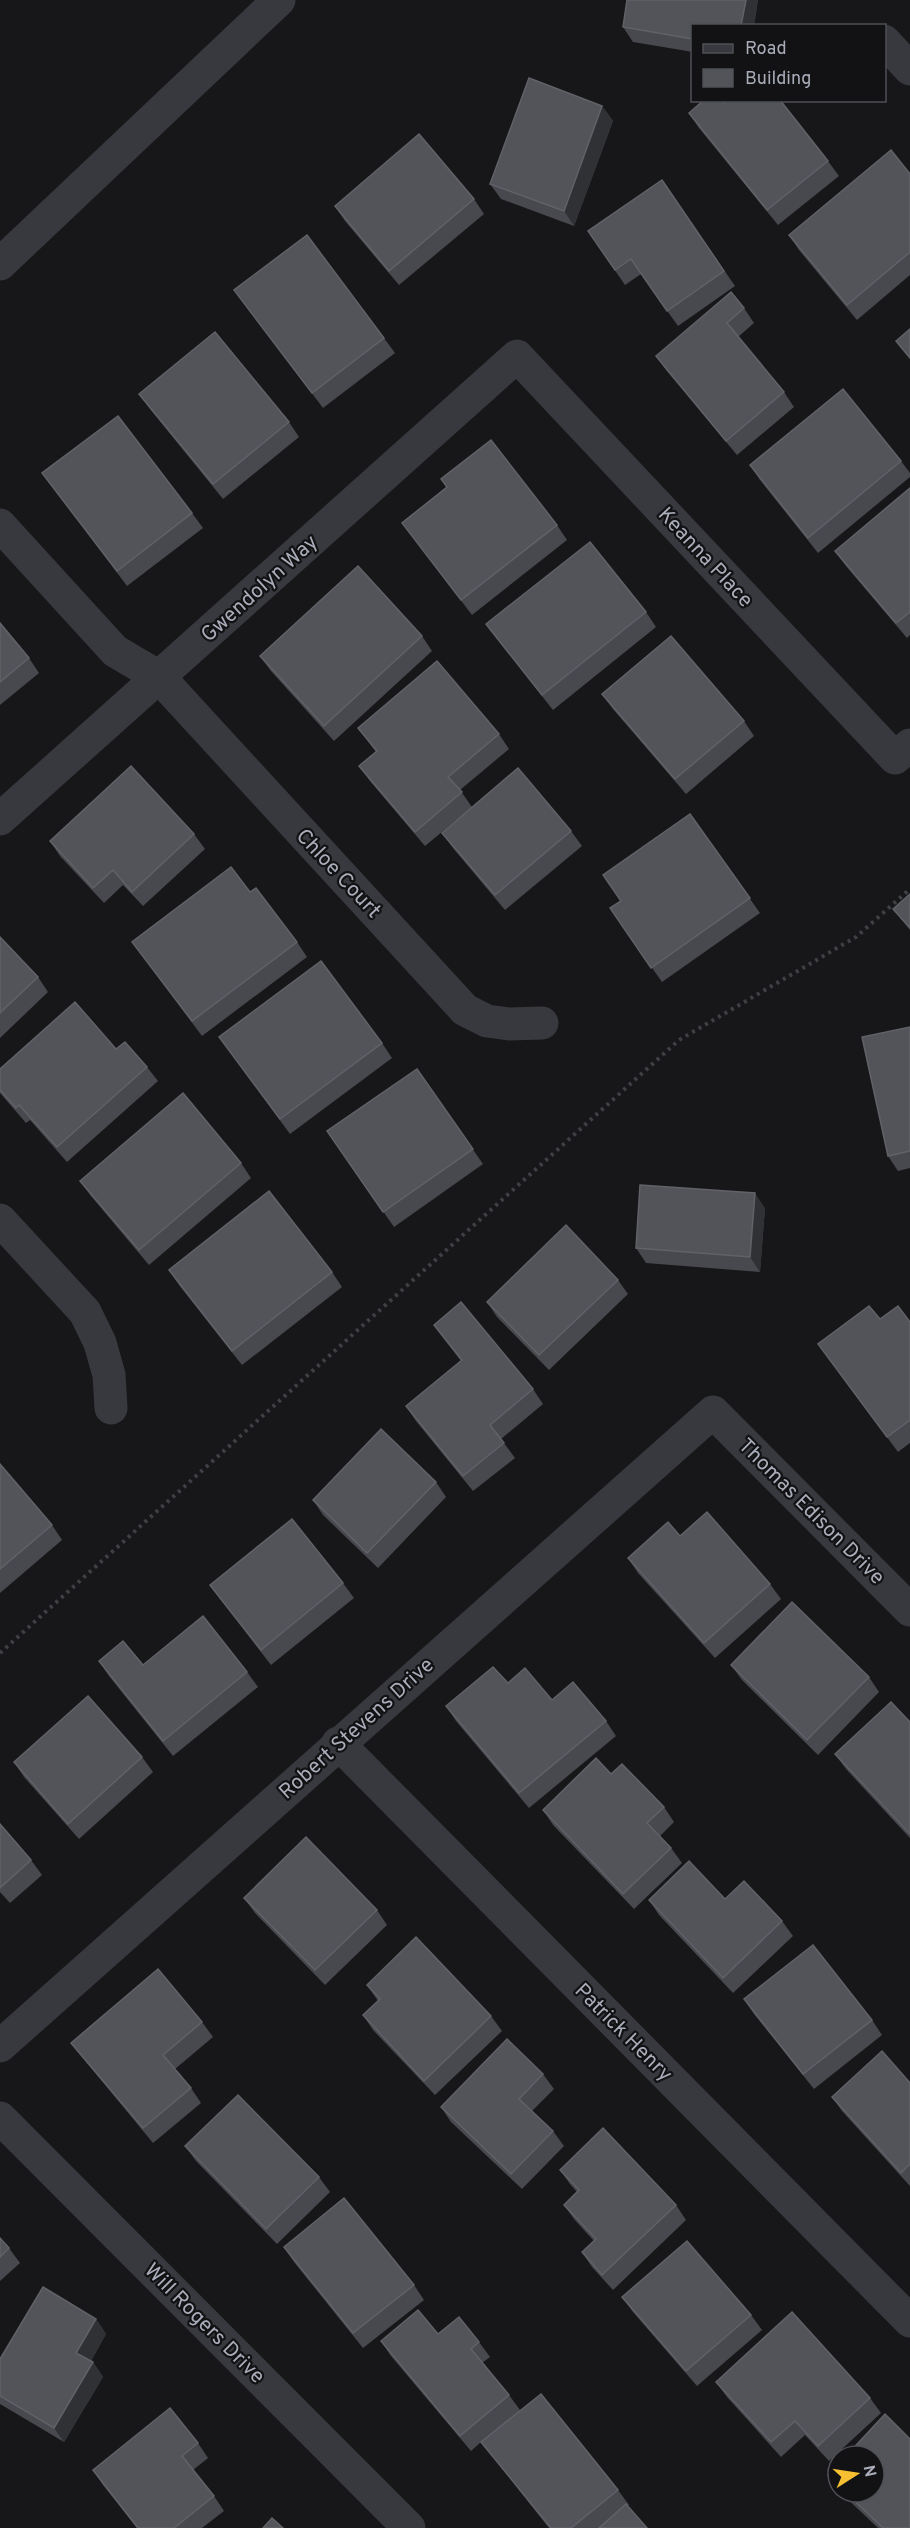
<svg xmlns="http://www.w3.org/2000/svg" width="910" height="2528" viewBox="0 0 910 2528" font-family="Overpass,sans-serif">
	<rect width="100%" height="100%" fill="#171719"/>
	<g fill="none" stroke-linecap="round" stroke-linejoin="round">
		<path stroke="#3e4045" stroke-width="4" stroke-dasharray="3 4.5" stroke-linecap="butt" d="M0 1653 679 1040 856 937 910 889"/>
		<g stroke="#38393e" stroke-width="33">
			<path d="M884 41 910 69"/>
			<path d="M0 264 279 0"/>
			<path d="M0 525 115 651 159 677 465 1010 487 1021 509 1024 542 1023"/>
			<path d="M0 819 517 356 895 758 910 745"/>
			<path d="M0 1220 85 1312 100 1343 109 1375 111 1408"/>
			<path d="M338 1743 910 2321"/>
			<path d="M0 2046 713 1412 910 1610"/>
			<path d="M0 2118 409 2528"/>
		</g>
	</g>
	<g fill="#48494e">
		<path d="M758 0 754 26H693V52L633 42 623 27Z"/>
		<path d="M723 103 828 161 839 176 778 225 699 128 689 113Z"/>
		<path d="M602 106 613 121 574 226 501 199 490 184Z"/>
		<path d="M910 174V275L857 320 799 250 789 235Z"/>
		<path d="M662 180 735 286 678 326 641 274 625 285 588 231Z"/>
		<path d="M474 199 484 214 399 285 345 221 335 206Z"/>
		<path d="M234 290 384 338 395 353 323 408Z"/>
		<path d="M744 308 754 323 738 337 784 392 794 407 737 455 666 370 656 356Z"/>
		<path d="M139 394 289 422 299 437 223 499 150 409Z"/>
		<path d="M901 461 910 473V477L818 553 760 480 750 465Z"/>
		<path d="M42 473 192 513 203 528 127 586Z"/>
		<path d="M441 479 557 525 567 540 472 615 402 523 447 488Z"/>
		<path d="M910 488V635L907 638 846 566 835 551Z"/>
		<path d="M646 612 656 627 553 710 497 639 486 624Z"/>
		<path d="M0 623 29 658 39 673 0 705Z"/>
		<path d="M422 636 432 651 334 741 271 671 260 656Z"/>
		<path d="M602 694 744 721 754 736 686 794 613 709Z"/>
		<path d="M358 728 499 734 509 749 460 790 472 807 425 846 370 781 359 766 376 752Z"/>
		<path d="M690 814 760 913 662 982 610 908 621 901Z"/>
		<path d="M571 831 582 846 505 910 453 848 442 833Z"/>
		<path d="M194 834 205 849 143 906 123 885 104 903 60 856 50 841Z"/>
		<path d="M250 892 297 942 307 957 202 1036 132 942Z"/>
		<path d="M910 894V930L893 909Z"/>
		<path d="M0 937 38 977 48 992 0 1038Z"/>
		<path d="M910 1027V1168L898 1171 888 1156Z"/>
		<path d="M219 1037 382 1043 392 1058 290 1134Z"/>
		<path d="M116 1049 147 1067 158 1081 67 1162 30 1120 26 1123 0 1093V1069Z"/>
		<path d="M417 1069 483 1164 394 1227 327 1131Z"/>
		<path d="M241 1163 251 1178 149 1265 91 1196 80 1181Z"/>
		<path d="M765 1208 760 1272 646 1263 636 1248Z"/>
		<path d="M169 1270 332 1272 342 1287 242 1365 179 1285Z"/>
		<path d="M618 1280 628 1294 549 1370 497 1317 487 1302Z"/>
		<path d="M880 1319 910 1322V1443L898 1452 829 1359Z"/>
		<path d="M434 1325 533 1389 543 1404 501 1439 515 1458 473 1491 416 1421 406 1406 461 1361 444 1339Z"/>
		<path d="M0 1464 52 1525 62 1540 0 1593Z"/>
		<path d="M436 1482 446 1497 378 1568 323 1515 313 1500Z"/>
		<path d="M680 1536 770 1584 781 1599 715 1658 638 1573 628 1558Z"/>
		<path d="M343 1583 354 1598 271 1665 220 1599 210 1585Z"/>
		<path d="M99 1661 247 1672 258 1687 173 1756 109 1676Z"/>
		<path d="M731 1665 869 1677 879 1692 818 1755 742 1680Z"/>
		<path d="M508 1683 606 1721 616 1736 529 1808 456 1721 446 1706Z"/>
		<path d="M910 1722V1838L846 1769 835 1754Z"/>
		<path d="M142 1757 153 1772 79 1839 24 1777 14 1762Z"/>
		<path d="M611 1774 664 1807 674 1822 660 1836 671 1848 682 1863 634 1909 553 1825 543 1810Z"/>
		<path d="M0 1824 31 1860 42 1875 10 1903 0 1892Z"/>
		<path d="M244 1898 377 1910 387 1925 325 1985 255 1913Z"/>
		<path d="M649 1900 782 1921 793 1936 733 1993 659 1915Z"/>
		<path d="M367 1985 491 2016 502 2031 435 2095 373 2030 363 2015 378 2001Z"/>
		<path d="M744 1999 872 2020 882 2035 814 2089 754 2014Z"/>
		<path d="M202 2022 213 2037 175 2069 191 2088 201 2103 153 2143 82 2057 71 2043Z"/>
		<path d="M543 2074 554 2089 532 2111 553 2131 564 2146 522 2189 451 2122 441 2107Z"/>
		<path d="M910 2083V2186L842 2111 832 2097Z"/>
		<path d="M185 2146 319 2177 330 2192 277 2244 196 2161Z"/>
		<path d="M560 2170 676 2205 686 2220 613 2290 592 2267 582 2252 594 2241 574 2219 564 2205 577 2192 570 2184Z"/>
		<path d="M0 2238 9 2248 20 2263 0 2281Z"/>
		<path d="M284 2247 414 2285 424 2300 363 2348 294 2262Z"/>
		<path d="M622 2297 751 2315 762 2330 697 2386 633 2312Z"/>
		<path d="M96 2319 106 2334 91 2361 93 2362 103 2377 64 2442 0 2404V2359Z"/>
		<path d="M438 2334 479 2342 490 2357 482 2363 509 2395 520 2410 618 2490 629 2505 627 2506 647 2528H549L492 2456 481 2442 471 2451 391 2356 381 2341Z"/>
		<path d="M716 2382 870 2398 881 2413 829 2461 805 2435 781 2457 727 2397Z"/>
		<path d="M198 2443 208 2458 193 2470 214 2496 224 2511 202 2528H137L103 2485 93 2470Z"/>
		<path d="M838 2464V2490L828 2475Z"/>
		<path d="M840 2492H874L910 2528H878Z"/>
	</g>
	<g fill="#303134">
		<path d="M746 0H758L754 26H741Z"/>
		<path d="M602 106 613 121 574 226 564 211Z"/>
		<path d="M755 1193 765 1208 760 1272 750 1257Z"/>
		<path d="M96 2319 106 2334 87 2368 76 2353Z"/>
		<path d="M93 2362 103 2377 64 2442 54 2428Z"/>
	</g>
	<g fill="#53545a" stroke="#606268" stroke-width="1.5">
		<path d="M627 0H746L741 26H693V39L623 27Z"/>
		<path d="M529 78 602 106 564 211 490 184Z"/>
		<path d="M704 100H721L723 103 726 100H780L828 161 767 210 689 113Z"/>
		<path d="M419 134 474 199 389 271 335 206Z"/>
		<path d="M891 150 910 174V252L847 305 789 235Z"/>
		<path d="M662 180 724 271 667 311 631 259 615 270 588 231Z"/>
		<path d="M307 235 384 338 312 393 234 290Z"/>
		<path d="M731 292 744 308 727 323 784 392 726 441 656 356Z"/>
		<path d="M910 329V358L896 341Z"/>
		<path d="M215 332 289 422 213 484 139 394Z"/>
		<path d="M843 389 901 461 808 538 750 465Z"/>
		<path d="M118 416 192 513 117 571 42 473Z"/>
		<path d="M491 440 557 525 461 600 402 523 447 487 441 479Z"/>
		<path d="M910 488V612L896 623 835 551Z"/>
		<path d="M590 542 646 612 542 695 486 624Z"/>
		<path d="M358 566 422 636 324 726 260 656Z"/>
		<path d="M0 623 29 658 0 682Z"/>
		<path d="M671 636 744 721 675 779 602 694Z"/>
		<path d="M437 661 499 734 448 777 462 792 415 832 359 766 377 751 358 728Z"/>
		<path d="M131 766 194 834 132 892 113 870 93 888 50 841Z"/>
		<path d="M518 768 571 831 495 895 442 833Z"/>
		<path d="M690 814 750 898 651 968 610 908 621 901 603 875Z"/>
		<path d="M231 867 250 892 256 888 297 942 192 1021 132 942Z"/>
		<path d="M910 894V928L893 909Z"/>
		<path d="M0 937 38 977 0 1013Z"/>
		<path d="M321 961 382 1043 280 1119 219 1037Z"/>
		<path d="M75 1002 116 1049 125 1042 147 1067 57 1147 19 1105 16 1108 0 1090V1069Z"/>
		<path d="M910 1027V1151L888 1156 862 1037Z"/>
		<path d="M417 1069 473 1149 383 1212 327 1131Z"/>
		<path d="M183 1093 241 1163 139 1250 80 1181Z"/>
		<path d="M640 1185 755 1193 750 1257 636 1248Z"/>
		<path d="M269 1191 332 1272 232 1351 169 1270Z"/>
		<path d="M566 1225 618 1280 539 1355 487 1302Z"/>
		<path d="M461 1302 533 1389 490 1425 504 1443 463 1476 406 1406 462 1360 434 1325Z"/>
		<path d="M869 1306 880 1319 898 1306 910 1322V1420L887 1437 818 1344Z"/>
		<path d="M381 1429 436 1482 367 1553 313 1500Z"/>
		<path d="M0 1464 52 1525 0 1569Z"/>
		<path d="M707 1512 770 1584 704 1643 628 1558 668 1522 680 1536Z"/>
		<path d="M292 1519 343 1583 261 1650 210 1585Z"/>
		<path d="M792 1602 869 1677 807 1740 731 1665Z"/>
		<path d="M203 1616 247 1672 163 1741 99 1661 123 1641 143 1665Z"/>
		<path d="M493 1667 508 1683 525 1668 552 1700 573 1682 606 1721 519 1793 446 1706Z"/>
		<path d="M88 1696 142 1757 68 1824 14 1762Z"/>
		<path d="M891 1702 910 1722V1834L835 1754Z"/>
		<path d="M596 1758 611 1774 622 1764 664 1807 647 1823 671 1848 623 1894 543 1810Z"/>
		<path d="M0 1824 31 1860 0 1888Z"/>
		<path d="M306 1837 377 1910 315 1970 244 1898Z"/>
		<path d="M689 1861 725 1899 744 1881 782 1921 723 1978 649 1900Z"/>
		<path d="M416 1937 491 2016 424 2081 363 2015 380 1999 367 1985Z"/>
		<path d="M813 1945 872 2020 803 2074 744 1999Z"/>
		<path d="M158 1969 202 2022 163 2055 191 2088 143 2128 71 2043Z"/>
		<path d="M507 2039 543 2074 519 2099 553 2131 511 2174 441 2107Z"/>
		<path d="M882 2051 910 2083V2164L901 2173 832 2097Z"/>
		<path d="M238 2095 319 2177 266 2229 185 2146Z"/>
		<path d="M603 2128 676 2205 602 2275 582 2252 596 2239 564 2205 579 2190 560 2170Z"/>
		<path d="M344 2198 414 2285 353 2333 284 2247Z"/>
		<path d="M0 2238 9 2248 0 2257Z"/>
		<path d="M687 2241 751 2315 686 2371 622 2297Z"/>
		<path d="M43 2287 96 2319 76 2353 93 2362 54 2428 0 2396V2359Z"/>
		<path d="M418 2310 438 2334 459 2317 479 2342 471 2349 509 2395 460 2436 381 2341Z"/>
		<path d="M792 2312 870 2398 818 2446 795 2421 771 2442 716 2382Z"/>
		<path d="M541 2394 618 2490 571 2528H551L481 2442Z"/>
		<path d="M170 2408 198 2443 182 2456 214 2496 174 2528H138L93 2470Z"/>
		<path d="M885 2414 910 2439V2528H883L845 2492H874V2456H846Z"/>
		<path d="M838 2464V2485L828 2475Z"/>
		<path d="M626 2504 647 2528H599Z"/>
		<path d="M272 2518 283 2528H263Z"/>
	</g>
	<g text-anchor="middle" stroke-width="4.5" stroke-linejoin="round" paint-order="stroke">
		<g font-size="21" fill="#a9adb9" stroke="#121214">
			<text transform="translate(706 557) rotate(47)" y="7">Keanna Place</text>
			<text transform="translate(259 588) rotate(-42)" y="7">Gwendolyn Way</text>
			<text transform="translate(339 873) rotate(47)" y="7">Chloe Court</text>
			<text transform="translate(812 1511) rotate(45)" y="7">Thomas Edison Drive</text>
			<text transform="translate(356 1728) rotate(-42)" y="7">Robert Stevens Drive</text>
			<text transform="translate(624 2032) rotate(45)" y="7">Patrick Henry</text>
			<text transform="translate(205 2323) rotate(45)" y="7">Will Rogers Drive</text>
		</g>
	</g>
	<rect x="691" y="24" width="195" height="78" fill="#121214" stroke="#4e5056" stroke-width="1.5"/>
	<rect x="703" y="44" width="30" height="9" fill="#38393e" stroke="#4e5056" stroke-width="1.5"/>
	<text x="745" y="54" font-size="18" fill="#a9adb9">Road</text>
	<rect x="703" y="69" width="30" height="18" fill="#53545a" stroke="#4e5056" stroke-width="1.5"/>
	<text x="745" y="84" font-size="18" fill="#a9adb9">Building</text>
	<g transform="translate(856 2474) rotate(78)"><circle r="28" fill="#121214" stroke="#4e5056" stroke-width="1.5"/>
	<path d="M0-4.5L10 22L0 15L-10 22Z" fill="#f6c032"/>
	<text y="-9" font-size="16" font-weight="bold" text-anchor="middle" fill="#a9adb9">N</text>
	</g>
</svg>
